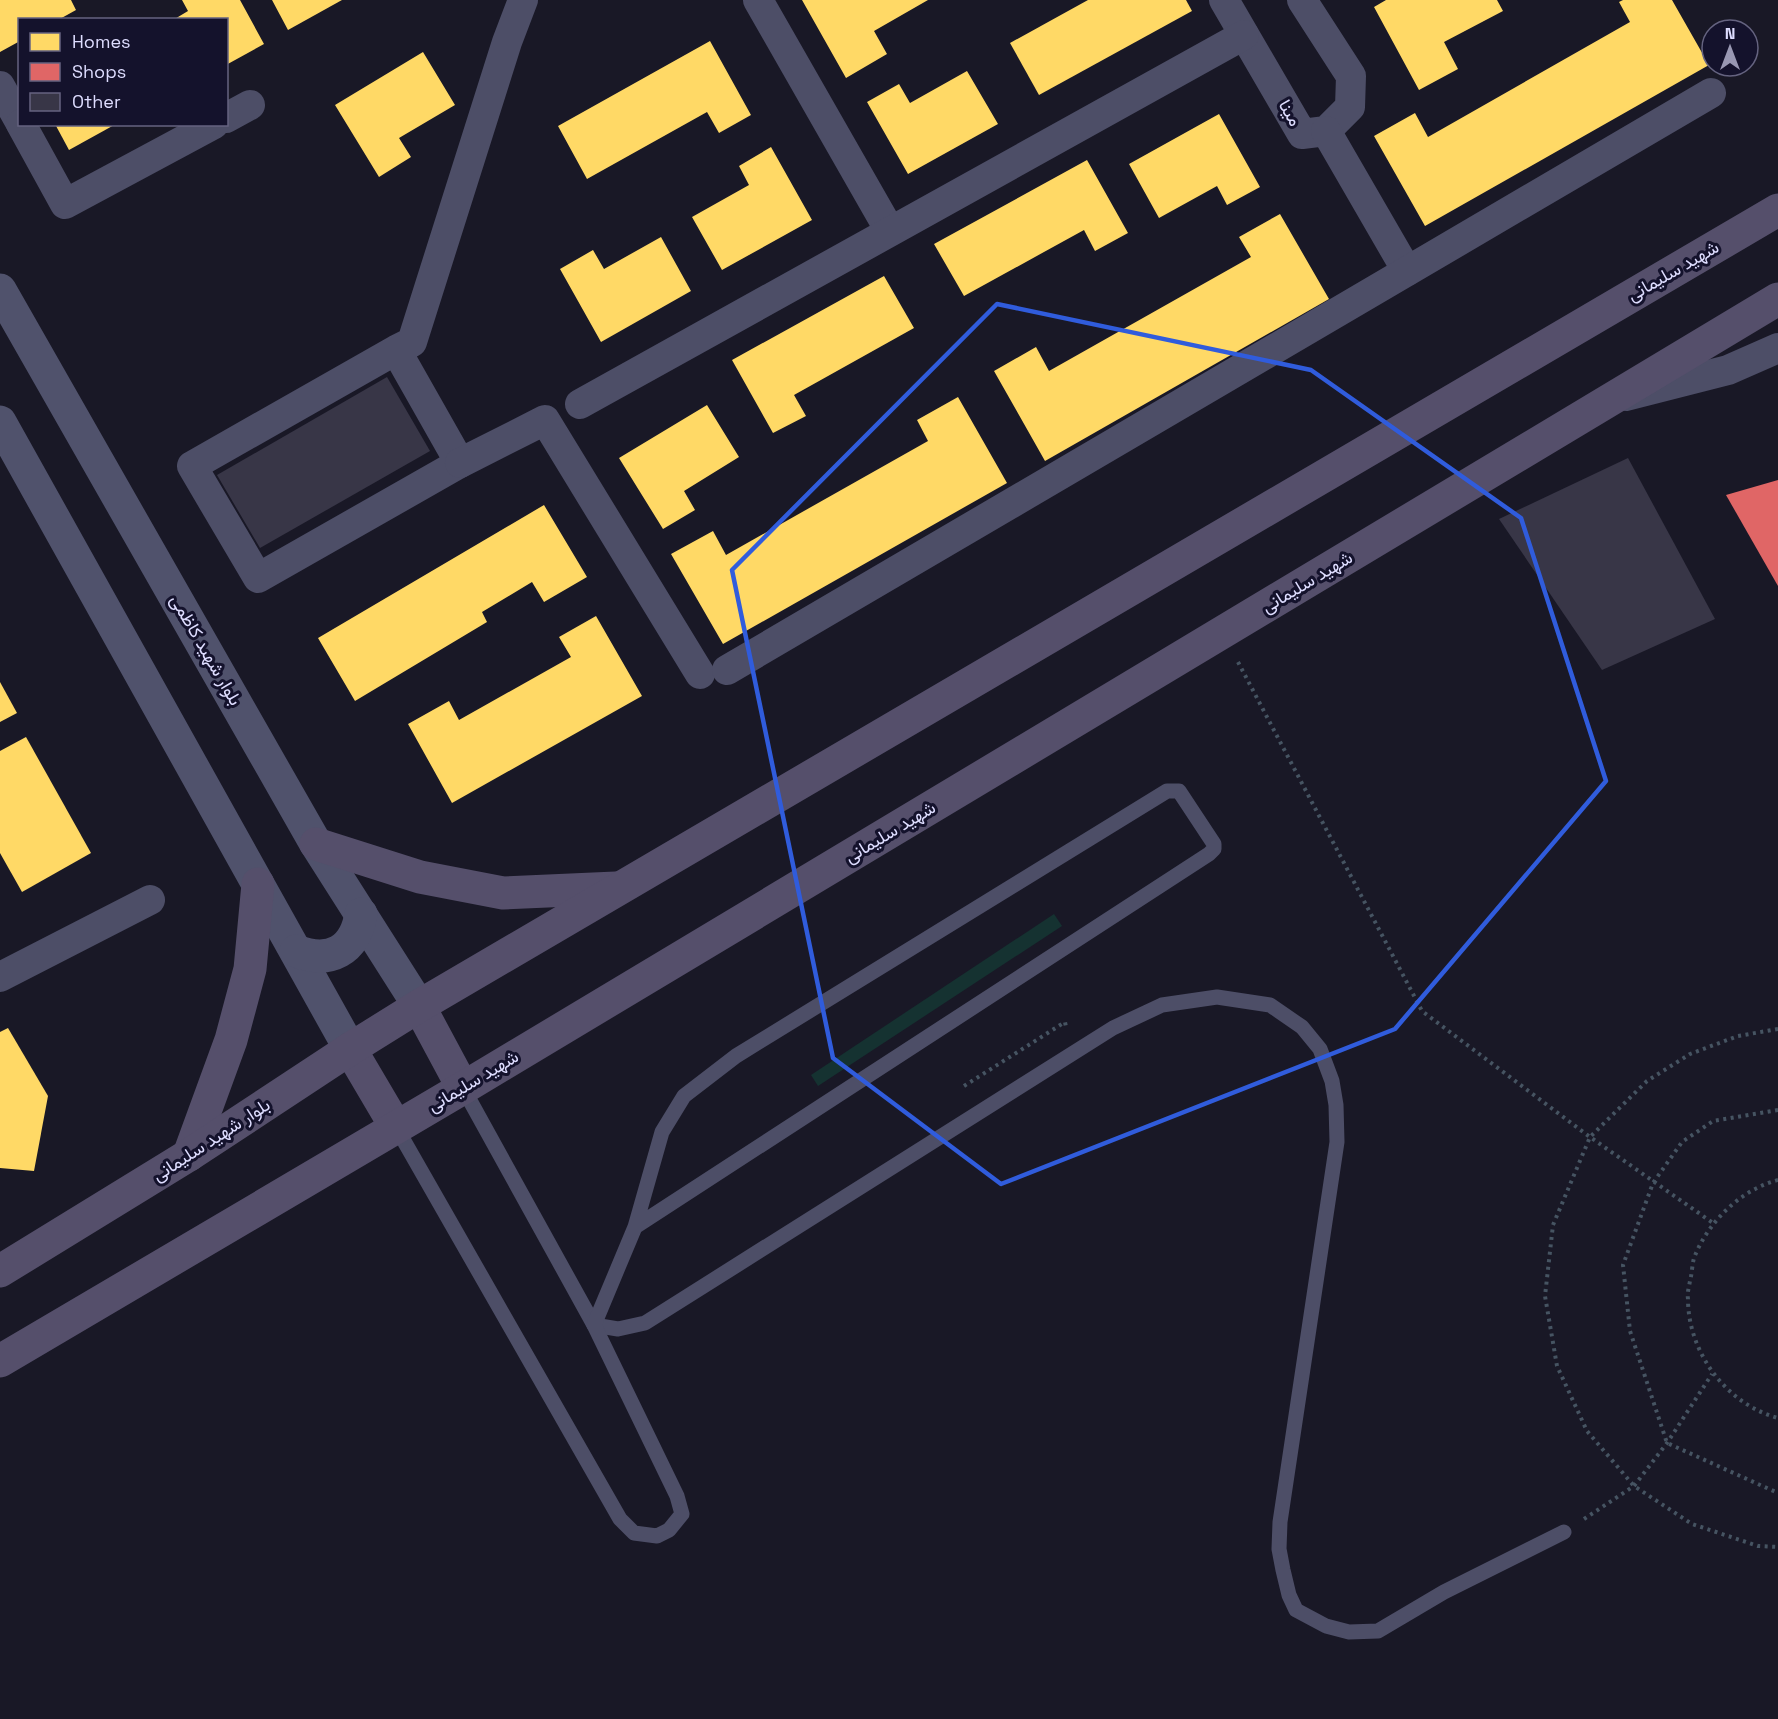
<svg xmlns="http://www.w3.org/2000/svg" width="1778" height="1719" viewBox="0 0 1778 1719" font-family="'Space Grotesk',Vazirmatn,sans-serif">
	<rect width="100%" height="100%" fill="#191826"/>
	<path fill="#153231" d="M1054 914 1062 926 818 1086 811 1075Z"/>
	<g fill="#ffd966">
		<path d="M0 0H71L76 10 58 20H20V41L0 52Z"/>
		<path d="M182 0H240L264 44 226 65V20H173L188 11Z"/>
		<path d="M272 0H342L288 30Z"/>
		<path d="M802 0H928L874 31 887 54 846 78Z"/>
		<path d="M1088 0H1186L1192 11 1039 95 1010 43Z"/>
		<path d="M1386 0H1497L1503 11 1444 42 1458 69 1419 90 1374 7Z"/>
		<path d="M1623 0H1672L1709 65 1425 226 1374 136 1415 113 1428 137 1630 22 1619 2Z"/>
		<path d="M710 41 751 115 719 133 707 112 587 179 558 126Z"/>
		<path d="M423 52 455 105 399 138 411 157 379 177 335 105Z"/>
		<path d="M967 71 998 124 908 174 867 102 899 84 910 103Z"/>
		<path d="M1219 114 1260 187 1227 205 1217 186 1159 218 1129 164Z"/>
		<path d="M55 124H116L69 150Z"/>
		<path d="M771 147 812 220 722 270 692 217 749 185 739 166Z"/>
		<path d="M1087 160 1128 233 1095 251 1084 230 964 296 934 244Z"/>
		<path d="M1280 214 1329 299 1045 461 994 371 1036 347 1049 371 1251 257 1239 237Z"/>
		<path d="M661 237 691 291 601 342 560 269 593 250 604 269Z"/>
		<path d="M884 276 914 328 794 395 806 416 773 433 732 360Z"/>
		<path d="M958 397 1007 483 723 644 671 554 713 531 726 555 928 441 917 420Z"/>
		<path d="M707 405 739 457 684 491 695 510 663 529 619 458Z"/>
		<path d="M544 505 587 577 544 602 532 582 482 612 487 622 355 701 318 638Z"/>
		<path d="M596 616 642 696 452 803 408 724 449 701 459 720 571 657 559 637Z"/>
		<path d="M0 682 17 713 0 722Z"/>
		<path d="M26 737 91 853 22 892 0 853V751Z"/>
		<path d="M8 1028 48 1096 34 1171 0 1168V1032Z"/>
	</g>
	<path fill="#e06666" d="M1778 480V586L1726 495Z"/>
	<g fill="#383647">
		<path d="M387 377 430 451 260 548 217 475Z"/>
		<path d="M1628 458 1715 619 1602 670 1499 519Z"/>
	</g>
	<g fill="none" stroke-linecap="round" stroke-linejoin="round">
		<g stroke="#465462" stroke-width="4" stroke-dasharray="3 4.5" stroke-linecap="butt">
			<path d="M1238 662 1422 1011 1590 1137 1713 1223"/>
			<path d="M1778 1029 1738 1036 1690 1054 1647 1081 1590 1137 1553 1225 1545 1296 1557 1366 1587 1431 1634 1486 1692 1524 1758 1546 1778 1547"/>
			<path d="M964 1086 1065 1022 1066 1027"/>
			<path d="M1778 1110 1713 1121 1682 1142 1653 1183 1623 1265 1630 1331 1667 1443 1778 1493"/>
			<path d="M1778 1180C1740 1190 1708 1222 1694 1258 1692 1265 1692 1274 1690 1281 1689 1287 1687 1293 1688 1299 1688 1352 1726 1404 1778 1418"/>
			<path d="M1584 1519 1634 1486 1667 1443 1712 1374"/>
		</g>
		<g stroke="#4d4e67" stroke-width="15">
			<path d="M463 1088 594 1325 618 1329 645 1323 1113 1028 1162 1005 1217 997 1270 1005 1302 1027 1320 1049 1332 1081 1336 1105 1337 1142 1280 1522 1279 1549 1283 1570 1289 1595 1296 1610 1326 1626 1349 1632 1378 1631 1444 1592 1564 1532"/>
			<path d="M396 1127 620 1519 634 1533 657 1536 669 1530 682 1514 677 1496 594 1325 635 1227 662 1132 684 1096 736 1056 1167 791H1179L1214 844V849L1209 854 635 1227"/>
		</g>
		<g stroke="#4d4e67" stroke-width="30">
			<path d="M758 0 890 231"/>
			<path d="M1224 0 1302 134 1326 131 1350 107 1351 76 1302 0"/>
			<path d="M0 86 20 122"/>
			<path d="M226 118 250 105"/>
			<path d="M21 124 65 204 214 124"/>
			<path d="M1326 131 1407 271"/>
			<path d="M396 350 460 463 258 578 192 466 396 350 412 342 507 42 523 0"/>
			<path d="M1626 396 1728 370 1778 348"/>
			<path d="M580 404 1244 35"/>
			<path d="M460 463 545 420 700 674"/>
			<path d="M727 670 1711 93"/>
			<path d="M0 977 150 900"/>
		</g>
		<g stroke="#50526c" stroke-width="33">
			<path d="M0 290 316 844 419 1006"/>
			<path d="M0 422 350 1049"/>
			<path d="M296 951C330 964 355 951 361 914"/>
		</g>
		<g stroke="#554f6b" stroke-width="33">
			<path d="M316 844 420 877 503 893 616 888"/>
			<path d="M419 1006 463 1088"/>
			<path d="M350 1049 396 1127"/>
			<path d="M189 1155 231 1040 250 969 258 884"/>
			<path d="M0 1271 189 1155 350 1049 419 1006 1778 210"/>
			<path d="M0 1361 463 1088 1778 299"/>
		</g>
	</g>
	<path fill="none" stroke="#305cdc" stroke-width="4.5" stroke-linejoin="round" d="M997 304 1311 370 1521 518 1606 781 1395 1029 1001 1184 833 1058 732 570Z"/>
	<g text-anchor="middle" stroke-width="6" stroke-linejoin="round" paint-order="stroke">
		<g font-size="18" fill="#deddff" stroke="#14122c">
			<text transform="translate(1290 113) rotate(60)" y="6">مینا</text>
			<text transform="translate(1673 271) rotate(-30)" y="6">شهید سلیمانی</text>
			<text transform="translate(1307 582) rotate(-31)" y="6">شهید سلیمانی</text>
			<text transform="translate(206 650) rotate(60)" y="6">بلوار شهید کاظمی</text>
			<text transform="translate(890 832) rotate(-31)" y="6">شهید سلیمانی</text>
			<text transform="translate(473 1081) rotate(-31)" y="6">شهید سلیمانی</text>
			<text transform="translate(211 1140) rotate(-33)" y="6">بلوار شهید سلیمانی</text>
		</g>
	</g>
	<rect x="18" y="18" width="210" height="108" fill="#14122c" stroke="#656380" stroke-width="1.5"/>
	<rect x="30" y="33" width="30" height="18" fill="#ffd966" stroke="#656380" stroke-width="1.5"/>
	<text x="72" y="48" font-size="18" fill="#deddff">Homes</text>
	<rect x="30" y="63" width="30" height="18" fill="#e06666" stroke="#656380" stroke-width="1.5"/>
	<text x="72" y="78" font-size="18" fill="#deddff">Shops</text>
	<rect x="30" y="93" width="30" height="18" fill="#383647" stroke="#656380" stroke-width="1.5"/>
	<text x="72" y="108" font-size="18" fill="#deddff">Other</text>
	<g transform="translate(1730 48)"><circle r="28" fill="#14122c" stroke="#656380" stroke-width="1.5"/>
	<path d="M0-4.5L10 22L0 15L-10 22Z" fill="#9998b3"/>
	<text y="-9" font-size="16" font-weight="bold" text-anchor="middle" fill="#deddff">N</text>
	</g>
</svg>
